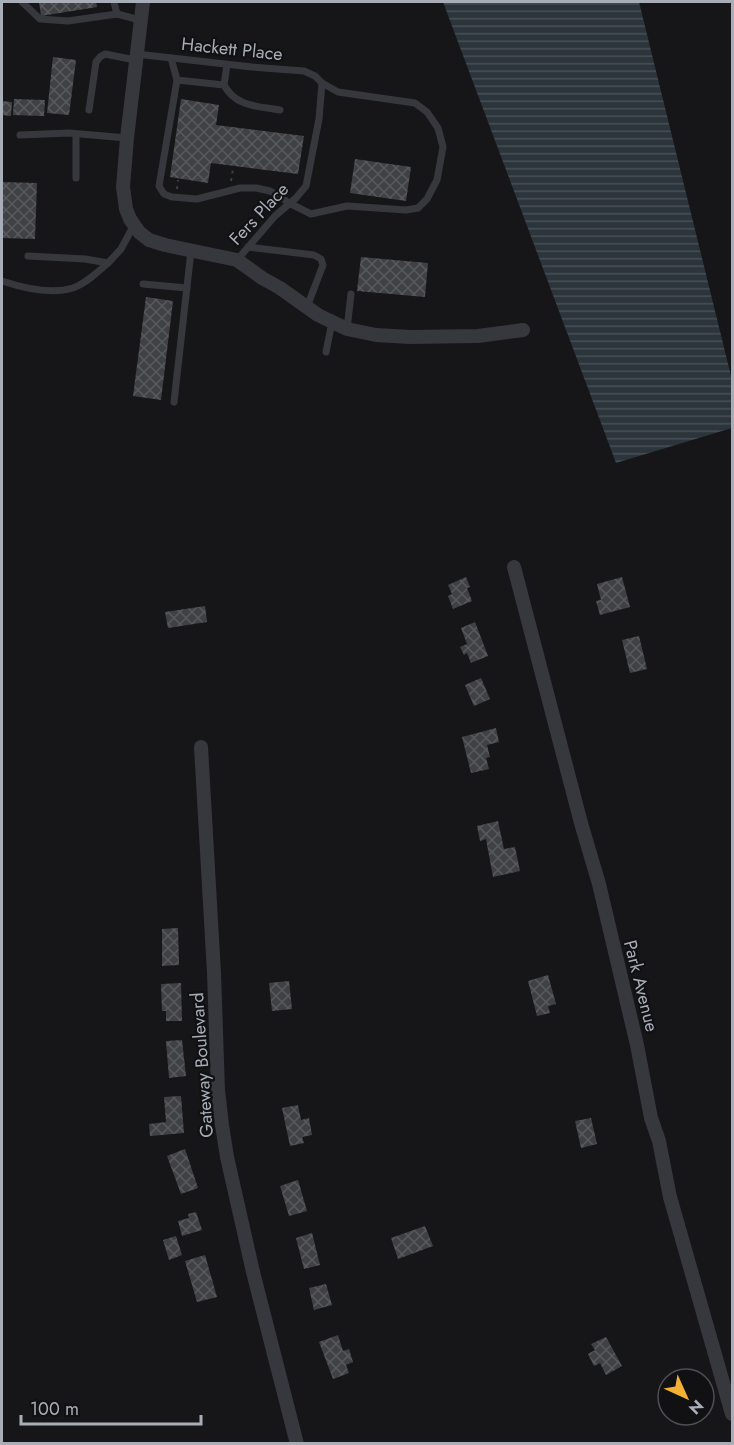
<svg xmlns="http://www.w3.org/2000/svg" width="734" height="1445" viewBox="0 0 734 1445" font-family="Jost,sans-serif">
	<defs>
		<pattern id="water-rules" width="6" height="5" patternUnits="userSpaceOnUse" patternTransform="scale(1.5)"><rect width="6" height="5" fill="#2c353c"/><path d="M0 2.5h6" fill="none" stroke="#485056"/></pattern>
		<pattern id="building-cross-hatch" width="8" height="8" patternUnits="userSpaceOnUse" patternTransform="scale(1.5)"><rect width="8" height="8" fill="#404145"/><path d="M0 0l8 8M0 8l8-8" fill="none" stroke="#595a5e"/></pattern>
	</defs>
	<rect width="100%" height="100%" fill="#161618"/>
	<path fill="url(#water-rules)" d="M443 2H639L732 380V428L616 463Z"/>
	<g fill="url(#building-cross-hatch)">
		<path d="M39 2H96L97 7 41 16Z"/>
		<path d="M53 57 76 60 69 115 47 113Z"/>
		<path d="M14 99 45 100 44 116 13 115Z"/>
		<path d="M181 99 219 105 216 125 304 136 298 174 211 163 208 183 170 177Z"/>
		<path d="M2 101 12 102 11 116 2 115Z"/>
		<path d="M355 159 411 167 406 201 350 193Z"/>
		<path d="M2 182 37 183 35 239 2 238Z"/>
		<path d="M361 257 428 263 425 297 357 291Z"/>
		<path d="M146 297 173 301 161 400 133 396Z"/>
		<path d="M466 577 470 587 467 588 472 601 453 609 448 596 452 594 448 585Z"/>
		<path d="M622 577 630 607 600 615 596 601 601 600 597 584Z"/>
		<path d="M205 606 207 622 168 628 165 612Z"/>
		<path d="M475 622 488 656 471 663 467 653 464 655 460 647 467 644 461 628Z"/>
		<path d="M639 636 647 669 630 673 622 640Z"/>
		<path d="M481 678 490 699 474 706 465 685Z"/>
		<path d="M496 728 499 742 487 745 490 757 486 758 489 769 471 773 462 737Z"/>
		<path d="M498 821 504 849 515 847 520 871 493 877 486 839 480 841 477 826Z"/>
		<path d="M178 928 179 965 162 966V929Z"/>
		<path d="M548 975 556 1004 548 1006 550 1013 537 1016 528 981Z"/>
		<path d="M289 981 292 1009 272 1011 269 983Z"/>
		<path d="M181 983 182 1021H166V1011H162L161 984Z"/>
		<path d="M182 1040 186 1076 169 1078 166 1041Z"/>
		<path d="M181 1096 184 1133 150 1136 149 1124 166 1122 164 1097Z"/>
		<path d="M298 1105 301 1120 309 1118 312 1135 302 1137 304 1143 290 1146 282 1108Z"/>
		<path d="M591 1118 597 1144 581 1148 575 1121Z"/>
		<path d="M185 1149 198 1188 181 1194 167 1156Z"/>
		<path d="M298 1180 307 1211 289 1216 280 1186Z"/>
		<path d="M196 1212 202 1230 182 1236 178 1221 189 1218 188 1214Z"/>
		<path d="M425 1226 433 1246 398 1259 391 1238Z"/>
		<path d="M312 1233 320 1265 304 1269 296 1238Z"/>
		<path d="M176 1236 182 1255 169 1260 163 1240Z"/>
		<path d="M205 1255 217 1297 197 1302 185 1261Z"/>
		<path d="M326 1284 332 1305 314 1310 309 1288Z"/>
		<path d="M338 1335 343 1351 349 1349 353 1362 346 1365 349 1373 333 1379 319 1342Z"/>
		<path d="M606 1337 622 1366 606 1375 600 1363 594 1366 588 1354 595 1350 591 1344Z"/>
	</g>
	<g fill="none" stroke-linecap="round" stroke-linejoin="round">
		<g stroke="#3d3f44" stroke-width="2" stroke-dasharray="3 4.5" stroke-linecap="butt">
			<path d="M231 181 233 169"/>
			<path d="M177 189 178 180"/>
		</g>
		<g stroke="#37383d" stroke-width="7">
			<path d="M22 2 40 19 68 21 117 14 140 20"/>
			<path d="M114 2 117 14"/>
			<path d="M136 54 252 67 304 71 315 76 322 83 338 92 415 103 427 112 438 128 443 147 437 180 427 199 418 208 406 210 347 206 311 214 289 203 279 196 270 191 256 188H240L197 199 172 197 164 194 159 186 177 80"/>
			<path d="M171 58 177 80 224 85 227 65"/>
			<path d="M224 85C236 107 257 106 280 110"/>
			<path d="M89 110 96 62 100 57 105 54 135 60"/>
			<path d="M76 134V178"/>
			<path d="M20 135 69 133 127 138"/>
			<path d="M248 247 314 255 321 259 323 265 307 307"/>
			<path d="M28 256 85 259 108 263 121 249 134 225"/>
			<path d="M237 260 275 216 296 198 306 186 319 119 322 83"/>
			<path d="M2 281C23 288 50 295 73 288 86 283 98 272 108 263"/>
			<path d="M143 284 187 288"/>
			<path d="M347 329 351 294"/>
			<path d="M326 352 332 322"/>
			<path d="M174 402 191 251"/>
		</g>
		<g stroke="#37383d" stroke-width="14">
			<path d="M143 2 127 138 123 187 126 209 130 219 139 232 149 240 165 245 237 260 262 278 280 288 318 315 347 329 376 335 410 337 478 336 523 330"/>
			<path d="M514 567 581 823 599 884 637 1045 651 1118 659 1141 670 1197 732 1414"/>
			<path d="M201 747 214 973 218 1090 222 1125 227 1157 253 1272 297 1444"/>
		</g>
	</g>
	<g text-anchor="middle" stroke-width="4.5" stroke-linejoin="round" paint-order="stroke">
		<g font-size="18" fill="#a8adb8" stroke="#111113">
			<text transform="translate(232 49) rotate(6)" y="6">Hackett Place</text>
			<text transform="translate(259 214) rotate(-47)" y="6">Fers Place</text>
			<text transform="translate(641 986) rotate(76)" y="6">Park Avenue</text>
			<text transform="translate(202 1065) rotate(-94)" y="6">Gateway Boulevard</text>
		</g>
	</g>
	<rect width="734" height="1445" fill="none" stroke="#a8adb8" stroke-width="6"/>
	<g transform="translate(686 1397) rotate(135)"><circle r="28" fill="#111113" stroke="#4d4f55" stroke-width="1.5"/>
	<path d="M0-4.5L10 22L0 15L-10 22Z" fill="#f2b134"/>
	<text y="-9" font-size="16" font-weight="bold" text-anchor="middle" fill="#a8adb8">N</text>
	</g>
	<path d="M21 1415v9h180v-9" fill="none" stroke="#a8adb8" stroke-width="3"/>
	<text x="30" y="1415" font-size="18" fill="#a8adb8" stroke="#111113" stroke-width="4.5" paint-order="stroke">100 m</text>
</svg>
